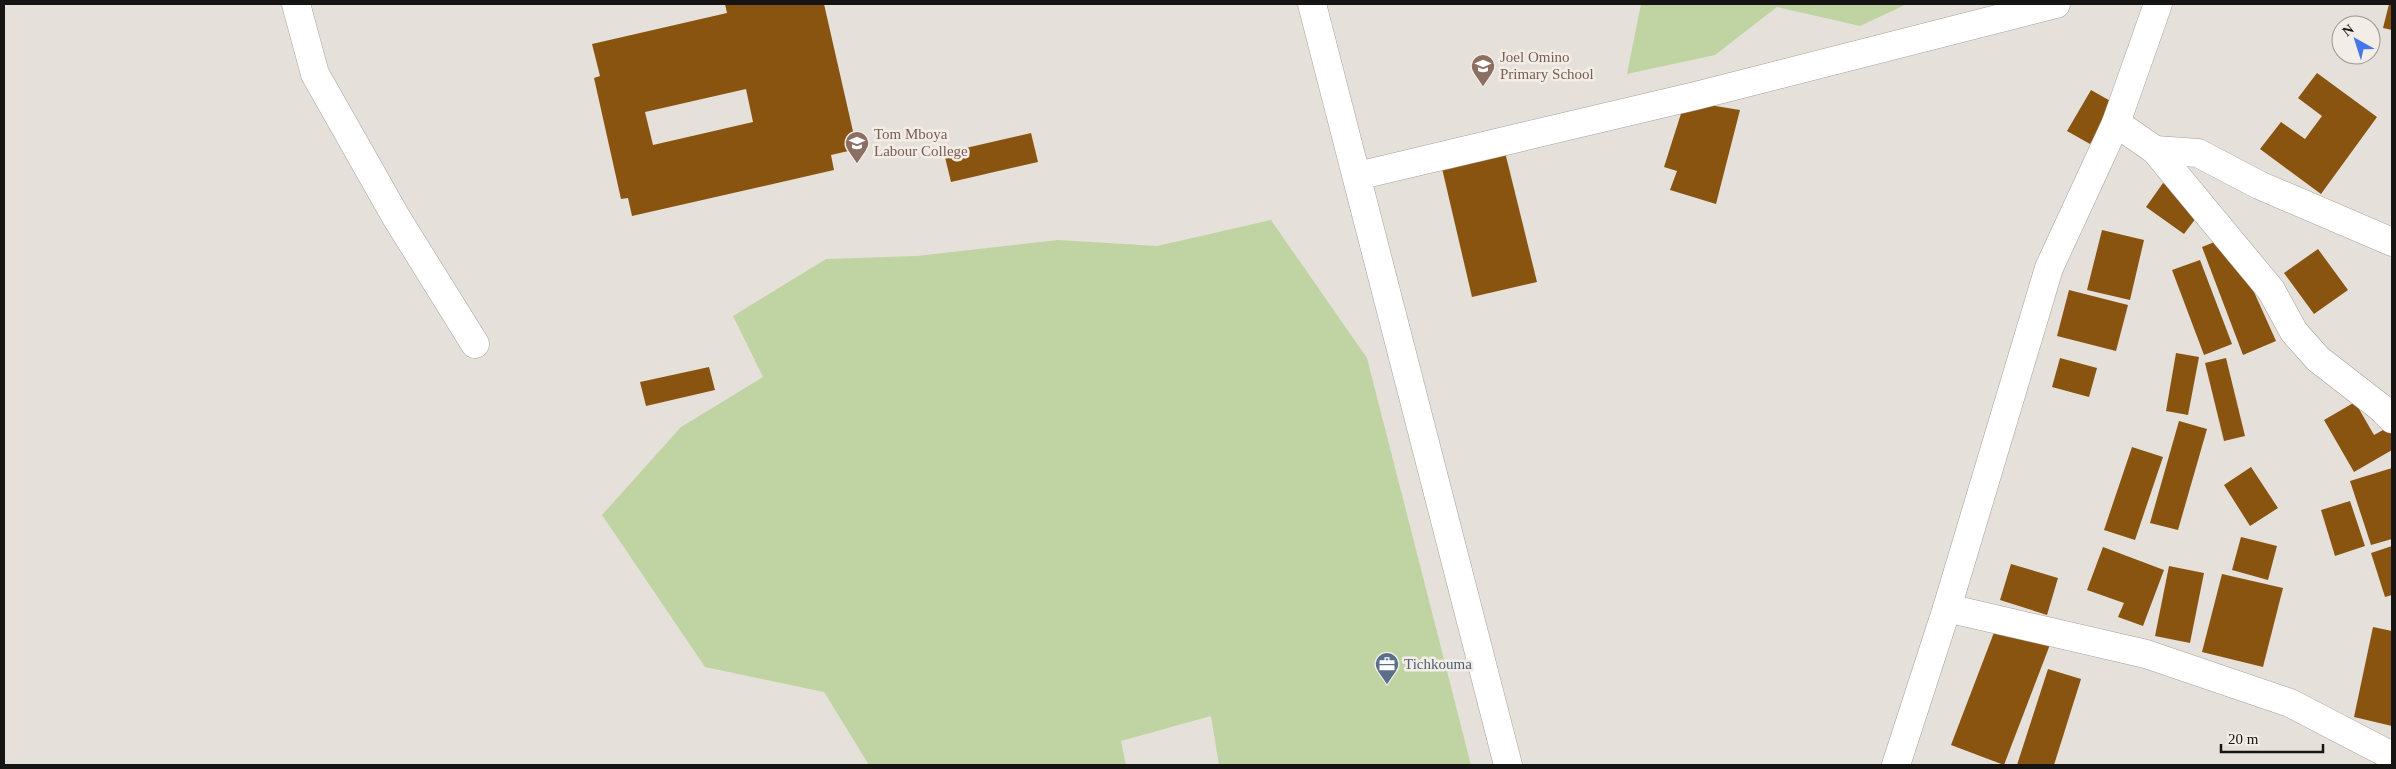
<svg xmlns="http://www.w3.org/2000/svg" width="2396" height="769" viewBox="0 0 2396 769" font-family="Georgia,serif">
	<rect width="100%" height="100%" fill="#e6e0da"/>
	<g fill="#c0d4a3">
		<path d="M1641 4H1907L1860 26 1777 7 1715 55 1627 74Z"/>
		<path d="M1271 220 1367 358 1471 765H1219L1211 716 1121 741 1126 765H869L824 692 705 667 602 515 681 427 763 377 733 316 826 259 917 256 1058 240 1157 246Z"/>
	</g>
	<g fill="#89540f" fill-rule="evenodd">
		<path d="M725 4H824L857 149 831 155 834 170 632 216 628 198 621 199 594 78 600 76 592 44 727 13ZM746 89 753 122 653 145 645 112Z"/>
		<path d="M2389 4H2392V30L2383 28Z"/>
		<path d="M2317 73 2377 117 2321 194 2260 149 2281 122 2305 139 2322 116 2298 98Z"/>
		<path d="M2091 90 2114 103 2090 144 2067 131Z"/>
		<path d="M1685 101 1740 110 1716 204 1670 190 1677 171 1664 167Z"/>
		<path d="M1031 133 1038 162 951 182 944 153Z"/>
		<path d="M1504 148 1537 282 1472 297 1441 164Z"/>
		<path d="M2163 183 2202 210 2184 234 2146 207Z"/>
		<path d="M2102 230 2144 240 2130 300 2087 290Z"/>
		<path d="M2227 237 2237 254 2276 341 2243 355 2202 247Z"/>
		<path d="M2318 249 2348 290 2314 314 2284 273Z"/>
		<path d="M2200 260 2232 344 2204 355 2172 270Z"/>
		<path d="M2069 290 2128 305 2116 351 2057 336Z"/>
		<path d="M2176 353 2199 357 2188 415 2166 411Z"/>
		<path d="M2060 358 2097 368 2089 397 2052 387Z"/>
		<path d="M2226 358 2245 436 2224 441 2205 363Z"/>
		<path d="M709 367 715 390 646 406 640 382Z"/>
		<path d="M2355 402 2374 435 2392 425V450L2354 472 2324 420Z"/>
		<path d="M2179 421 2207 429 2178 530 2150 523Z"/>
		<path d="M2132 447 2163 457 2135 540 2104 530Z"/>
		<path d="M2251 467 2278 508 2250 526 2224 485Z"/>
		<path d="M2392 468V539L2371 545 2350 481Z"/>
		<path d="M2350 501 2365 546 2335 556 2321 510Z"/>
		<path d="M2241 537 2277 546 2268 580 2232 570Z"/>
		<path d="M2392 546V595L2385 597 2371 553Z"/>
		<path d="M2103 547 2164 570 2143 626 2118 617 2124 603 2087 590Z"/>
		<path d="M2011 564 2058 578 2047 615 2000 600Z"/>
		<path d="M2169 566 2204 573 2190 643 2155 636Z"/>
		<path d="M2222 574 2283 588 2263 667 2202 652Z"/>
		<path d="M1998 622 2051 642 2004 765 1951 745Z"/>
		<path d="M2373 627 2392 631V726L2354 717Z"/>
		<path d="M2048 669 2081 679 2054 765H2017Z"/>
	</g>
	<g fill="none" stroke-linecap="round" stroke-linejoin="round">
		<g stroke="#a6a09a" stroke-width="29">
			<g id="minor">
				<path d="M296 4 315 74 396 217 475 344"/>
				<path d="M1312 4 1508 765"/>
				<path d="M2116 123 2155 150 2271 290 2294 332 2318 359 2380 407 2392 419"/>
				<path d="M2155 150 2198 153 2259 185 2392 242"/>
				<path d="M1357 176 1695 96 2056 4"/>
				<path d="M1947 608 2146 654 2290 703 2392 756"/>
				<path d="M1896 765 1947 608 2049 268 2116 123 2158 4"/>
			</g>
		</g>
		<use href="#minor" stroke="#fff" stroke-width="28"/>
	</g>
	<defs>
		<g id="school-pin" transform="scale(1.25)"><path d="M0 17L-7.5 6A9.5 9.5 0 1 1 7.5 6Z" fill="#8d6e63" stroke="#f3ede7"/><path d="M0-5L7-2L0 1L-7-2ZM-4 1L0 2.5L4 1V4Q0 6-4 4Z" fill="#fff"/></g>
		<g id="office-pin" transform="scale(1.25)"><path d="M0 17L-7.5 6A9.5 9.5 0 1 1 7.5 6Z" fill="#5c6f8a" stroke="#f3ede7"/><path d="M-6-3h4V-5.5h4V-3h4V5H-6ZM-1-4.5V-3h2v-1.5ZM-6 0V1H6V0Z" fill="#fff"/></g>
	</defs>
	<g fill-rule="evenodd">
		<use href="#school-pin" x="1483" y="66"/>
		<use href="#school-pin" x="857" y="143"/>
		<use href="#office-pin" x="1387" y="664"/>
	</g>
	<g text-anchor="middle" stroke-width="5" stroke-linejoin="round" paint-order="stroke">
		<g font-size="15" fill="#785e54" stroke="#f3ede7" text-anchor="start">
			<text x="1500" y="62">Joel Omino<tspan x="1500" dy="17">Primary School</tspan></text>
			<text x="874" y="139">Tom Mboya<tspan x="874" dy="17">Labour College</tspan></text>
		</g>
		<g font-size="15" fill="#4e5e75" stroke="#f3ede7" text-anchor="start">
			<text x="1404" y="669">Tichkouma</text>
		</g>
	</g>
	<rect width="2396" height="769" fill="none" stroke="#171513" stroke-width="10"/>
	<g transform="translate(2356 40) rotate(321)"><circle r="24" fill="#f3ede7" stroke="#9b9792"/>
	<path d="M0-4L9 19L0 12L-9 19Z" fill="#4677e9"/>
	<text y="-8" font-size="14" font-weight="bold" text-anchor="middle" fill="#171513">N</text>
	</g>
	<path d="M2221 744v8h102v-8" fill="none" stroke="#171513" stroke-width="2.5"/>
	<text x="2228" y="744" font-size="15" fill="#171513" stroke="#f3ede7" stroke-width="4" paint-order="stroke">20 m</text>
</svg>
